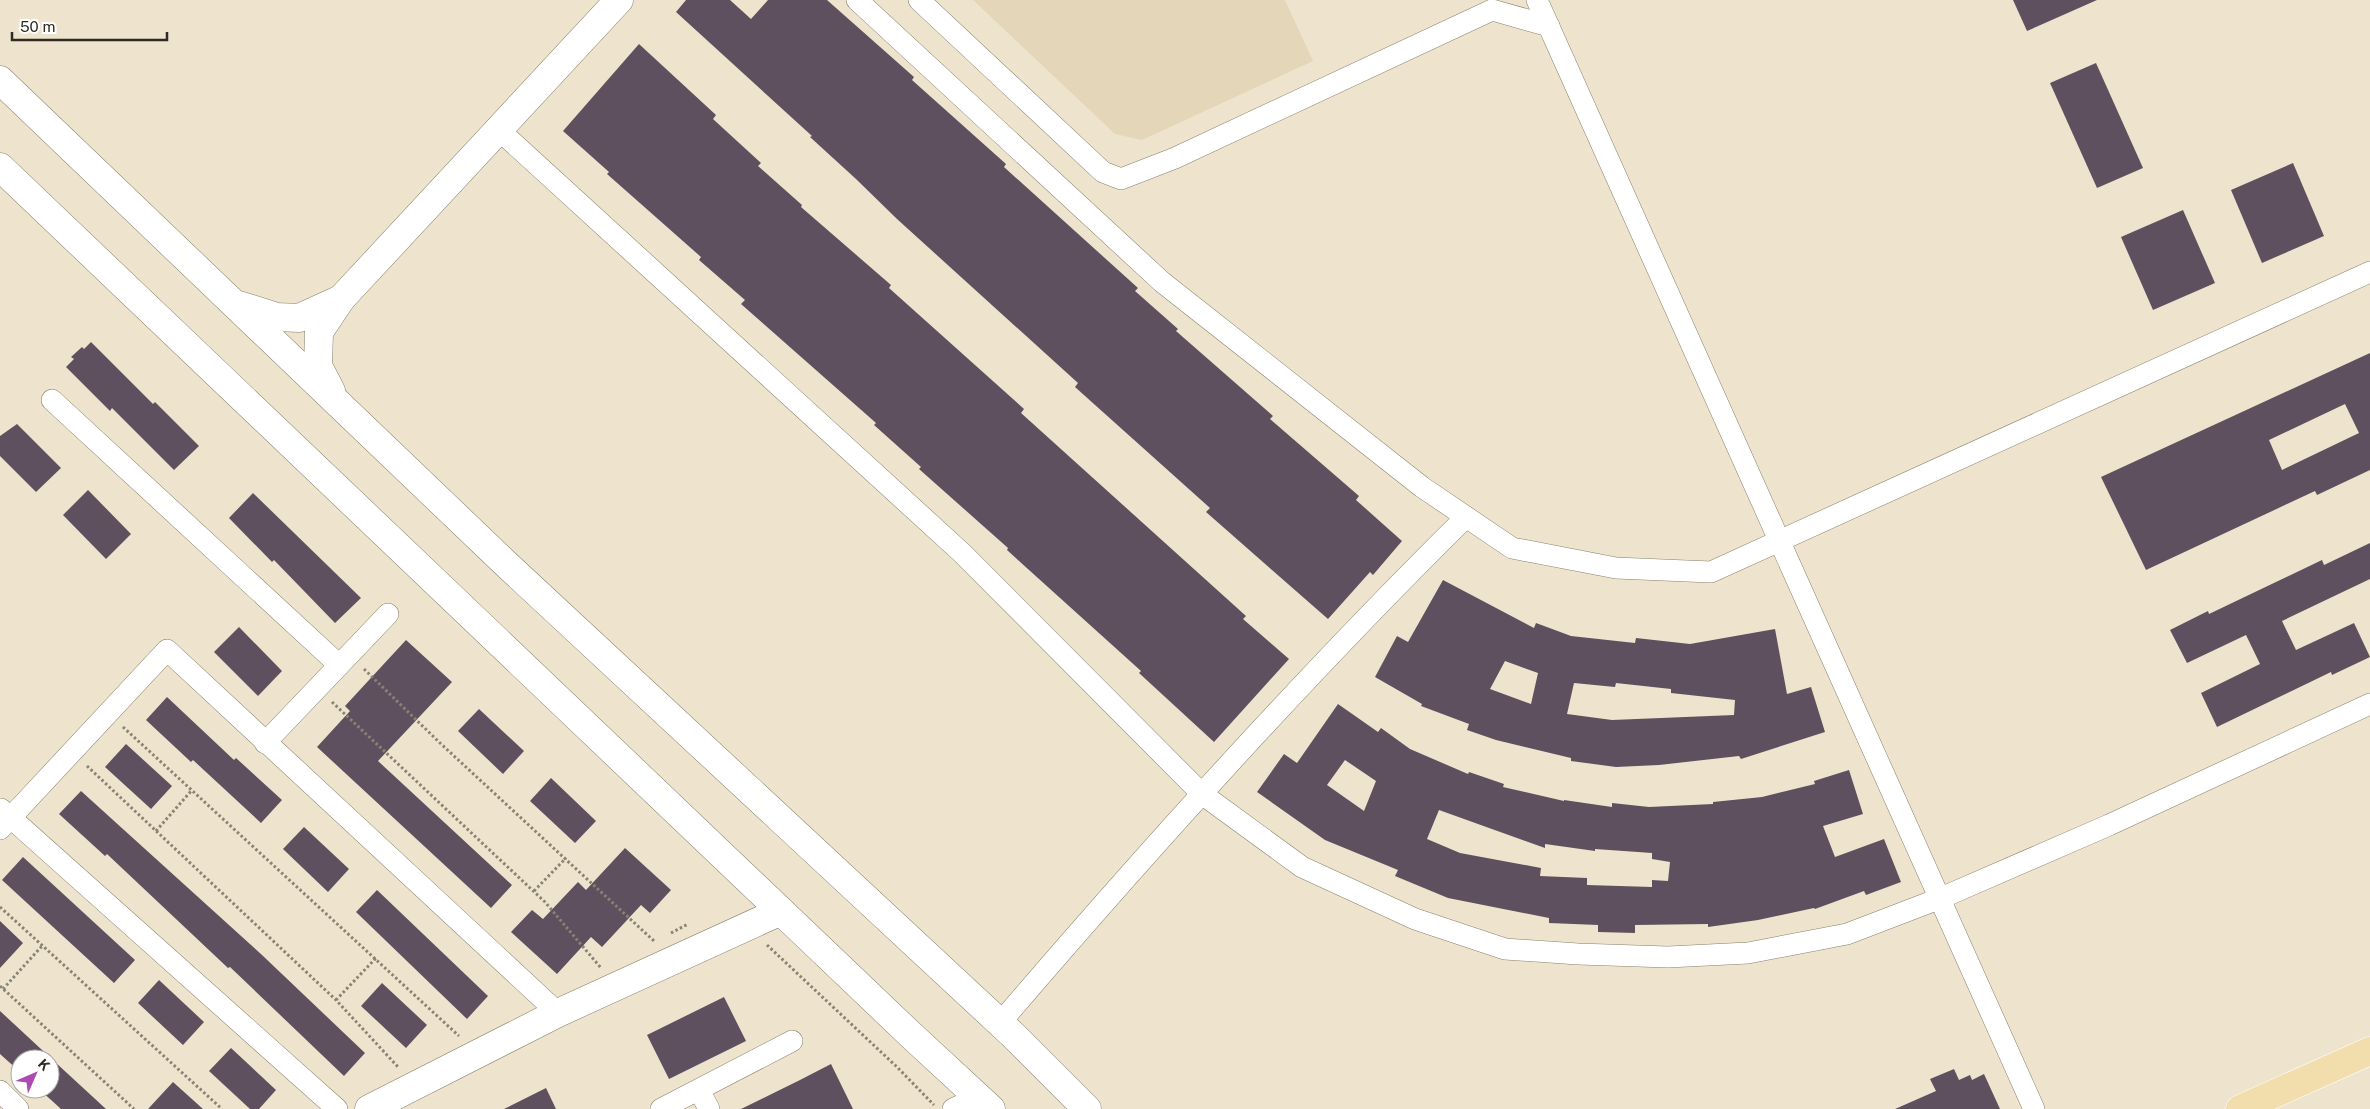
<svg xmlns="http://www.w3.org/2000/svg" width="2370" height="1109" viewBox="0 0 2370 1109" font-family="'Public Sans',sans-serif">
	<rect width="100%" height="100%" fill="#eee4cd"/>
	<path fill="#e4d6b8" d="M973 0H1285L1313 61 1142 140 1115 134Z"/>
	<g fill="#5f5060" fill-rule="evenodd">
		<path d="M686 0H730L751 19 768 0H827L914 77 912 80 1006 164 1004 167 1138 288 1135 291 1178 329 1176 331 1273 416 1270 419 1359 496 1356 500 1402 541 1373 575 1370 572 1328 619 1206 512 1210 508 1075 387 1078 383 897 219 856 179 810 137 812 136 676 12Z"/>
		<path d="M2013 0H2097L2027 31Z"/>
		<path d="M639 44 716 115 713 119 761 163 758 166 802 205 801 207 891 285 889 288 1024 409 1021 413 1246 616 1243 619 1289 659 1214 742 1139 673 1141 671 1007 550 1008 548 919 469 921 467 874 425 876 423 741 304 745 300 699 260 701 257 607 174 609 172 563 131Z"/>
		<path d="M2096 63 2143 168 2097 188 2050 83Z"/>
		<path d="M2293 163 2324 236 2262 263 2231 190Z"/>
		<path d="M2183 210 2215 283 2153 310 2121 237Z"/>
		<path d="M91 342 153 404 155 402 199 446 174 470 112 408 110 411 66 367 74 359 71 357 82 347 84 349Z"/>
		<path d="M2370 353V470L2317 495 2315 491 2146 570 2101 477ZM2345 404 2359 433 2282 470 2269 440Z"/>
		<path d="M17 424 61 468 36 492 0 456V436Z"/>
		<path d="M88 490 131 534 106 559 63 515Z"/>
		<path d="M253 493 361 598 335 623 274 560 272 562 229 518Z"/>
		<path d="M2370 543V579L2282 621 2296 650 2354 623 2370 657 2332 675 2331 672 2217 727 2201 693 2260 664 2246 635 2187 663 2170 630 2208 611 2209 614 2322 560 2324 565Z"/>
		<path d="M1443 580 1534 628 1536 623 1571 636 1635 643 1636 638 1690 644 1775 629 1787 694 1811 687 1825 732 1741 759 1739 756 1659 765 1616 767 1571 761V758L1496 740 1467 730 1469 724 1421 706 1422 704 1375 677 1397 636 1408 642ZM1505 661 1538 673 1531 704 1490 689ZM1574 683 1615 687 1616 683 1671 689V693L1735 700 1734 715 1612 720 1567 714Z"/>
		<path d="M239 627 282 671 258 696 214 652Z"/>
		<path d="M406 640 452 682 378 761 512 885 491 908 317 747 350 711 345 706Z"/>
		<path d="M167 697 234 760 236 758 282 800 261 823 193 760 191 762 146 720Z"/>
		<path d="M1338 704 1378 732 1381 728 1410 749 1468 774 1469 772 1504 784 1503 787 1564 801V800L1612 807V803L1649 807 1713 804V802L1762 797 1815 784 1814 781 1849 770 1863 814 1823 826 1835 857 1884 839 1901 882 1866 895 1864 891 1815 909 1814 908 1758 920 1708 927V924L1635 925V933L1598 932V925L1549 923V918L1448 898 1395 876 1398 870 1325 840 1257 792 1284 754 1297 763ZM1345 760 1376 781 1364 811 1327 785ZM1439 810 1545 848V844L1595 851V849L1652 853V859L1670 862 1668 881 1652 880V887L1587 885V878L1540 876 1541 868 1460 853 1427 839Z"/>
		<path d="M479 709 524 751 503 774 458 731Z"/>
		<path d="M126 744 172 786 151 809 105 767Z"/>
		<path d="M551 778 596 821 575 843 530 801Z"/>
		<path d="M81 791 262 955 365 1053 344 1076 230 967 228 968 107 854 105 856 59 814Z"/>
		<path d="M304 827 349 869 328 892 283 849Z"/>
		<path d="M625 848 671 890 650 913 641 905 602 947 591 937 557 974 511 932 532 910 543 919 578 882 586 890Z"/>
		<path d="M23 857 135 960 114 983 2 880Z"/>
		<path d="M377 890 488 996 467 1019 356 912Z"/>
		<path d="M0 921 23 943 0 968Z"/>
		<path d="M159 980 204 1022 183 1045 138 1003Z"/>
		<path d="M382 983 427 1025 406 1048 361 1006Z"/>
		<path d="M724 997 746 1041 669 1079 647 1035Z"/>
		<path d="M0 1011 55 1062 106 1109H61L39 1089H50V1059H20L19 1071 0 1054Z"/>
		<path d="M231 1048 276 1090 259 1109H250L209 1071Z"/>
		<path d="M831 1064 853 1109H741L800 1080Z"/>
		<path d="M1954 1069 1959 1080 1970 1075 1972 1080 1984 1074 2000 1109H1895L1936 1091 1930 1079Z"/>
		<path d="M173 1082 203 1109H148Z"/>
		<path d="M546 1088 556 1109H504Z"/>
	</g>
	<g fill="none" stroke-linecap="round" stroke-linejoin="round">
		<g stroke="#89806b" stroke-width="22">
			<g id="street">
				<path d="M857 0 1162 282 1422 487 1512 548 1616 568 1711 572 2370 272"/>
				<path d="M919 0 1103 172 1121 179 1175 158 1492 10 1549 26"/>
				<path d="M1537 0 2034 1109"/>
				<path d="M499 130 962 553 1202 794 1302 867 1415 919 1505 949 1578 954 1668 957 1748 953 1847 934 1941 898 2109 825 2370 704"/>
				<path d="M52 400 339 665"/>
				<path d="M265 743 388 614"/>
				<path d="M1 809 337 1109"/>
				<path d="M0 829 167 650 558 1013"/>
				<path d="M1000 1023C1149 849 1303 678 1466 517"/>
				<path d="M699 1090 709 1109"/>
				<path d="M0 1091 18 1109"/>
				<path d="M661 1109 792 1041"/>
				<path d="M953 1109 978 1097"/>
			</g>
		</g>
		<g stroke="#89806b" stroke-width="29">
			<g id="secondary">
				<path d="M0 80 505 563 1014 1036 1087 1109"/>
				<path d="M0 167 912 1036 991 1109"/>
				<path d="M341 299 619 0"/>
				<path d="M239 305 277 317 299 318 341 299 319 332 318 366 331 391"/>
				<path d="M369 1109 558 1013 781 911"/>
			</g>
		</g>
		<g stroke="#fff" stroke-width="29">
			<path id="primary" d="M2240 1109 2370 1051"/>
		</g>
		<g stroke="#898373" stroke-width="3" stroke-dasharray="2.5 2.5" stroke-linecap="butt">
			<path d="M364 669 440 743 654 941"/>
			<path d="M332 702 545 902 601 968"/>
			<path d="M123 727 459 1036"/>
			<path d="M87 766 336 1000 399 1068"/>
			<path d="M156 831 192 790"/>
			<path d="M534 891 566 858"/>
			<path d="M0 907 222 1109"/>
			<path d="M671 933 688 924"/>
			<path d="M767 945 897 1067 934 1105"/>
			<path d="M0 986 134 1109"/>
			<path d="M3 989 42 946"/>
			<path d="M336 1000 376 958"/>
		</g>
		<use href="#street" stroke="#fff" stroke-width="21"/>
		<use href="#secondary" stroke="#fff" stroke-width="28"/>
		<use href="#primary" stroke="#f2ddac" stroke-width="28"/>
	</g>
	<g transform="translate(35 1074) rotate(45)"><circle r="24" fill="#ffffff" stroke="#acaaa7"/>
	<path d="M0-4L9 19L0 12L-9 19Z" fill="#ac4ab2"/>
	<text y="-8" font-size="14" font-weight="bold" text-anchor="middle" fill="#2f2b22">K</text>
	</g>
	<path d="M12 32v8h155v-8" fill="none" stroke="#2f2b22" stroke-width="2.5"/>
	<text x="20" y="32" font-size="15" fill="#2f2b22" stroke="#ffffff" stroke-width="4" paint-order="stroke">50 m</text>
</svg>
